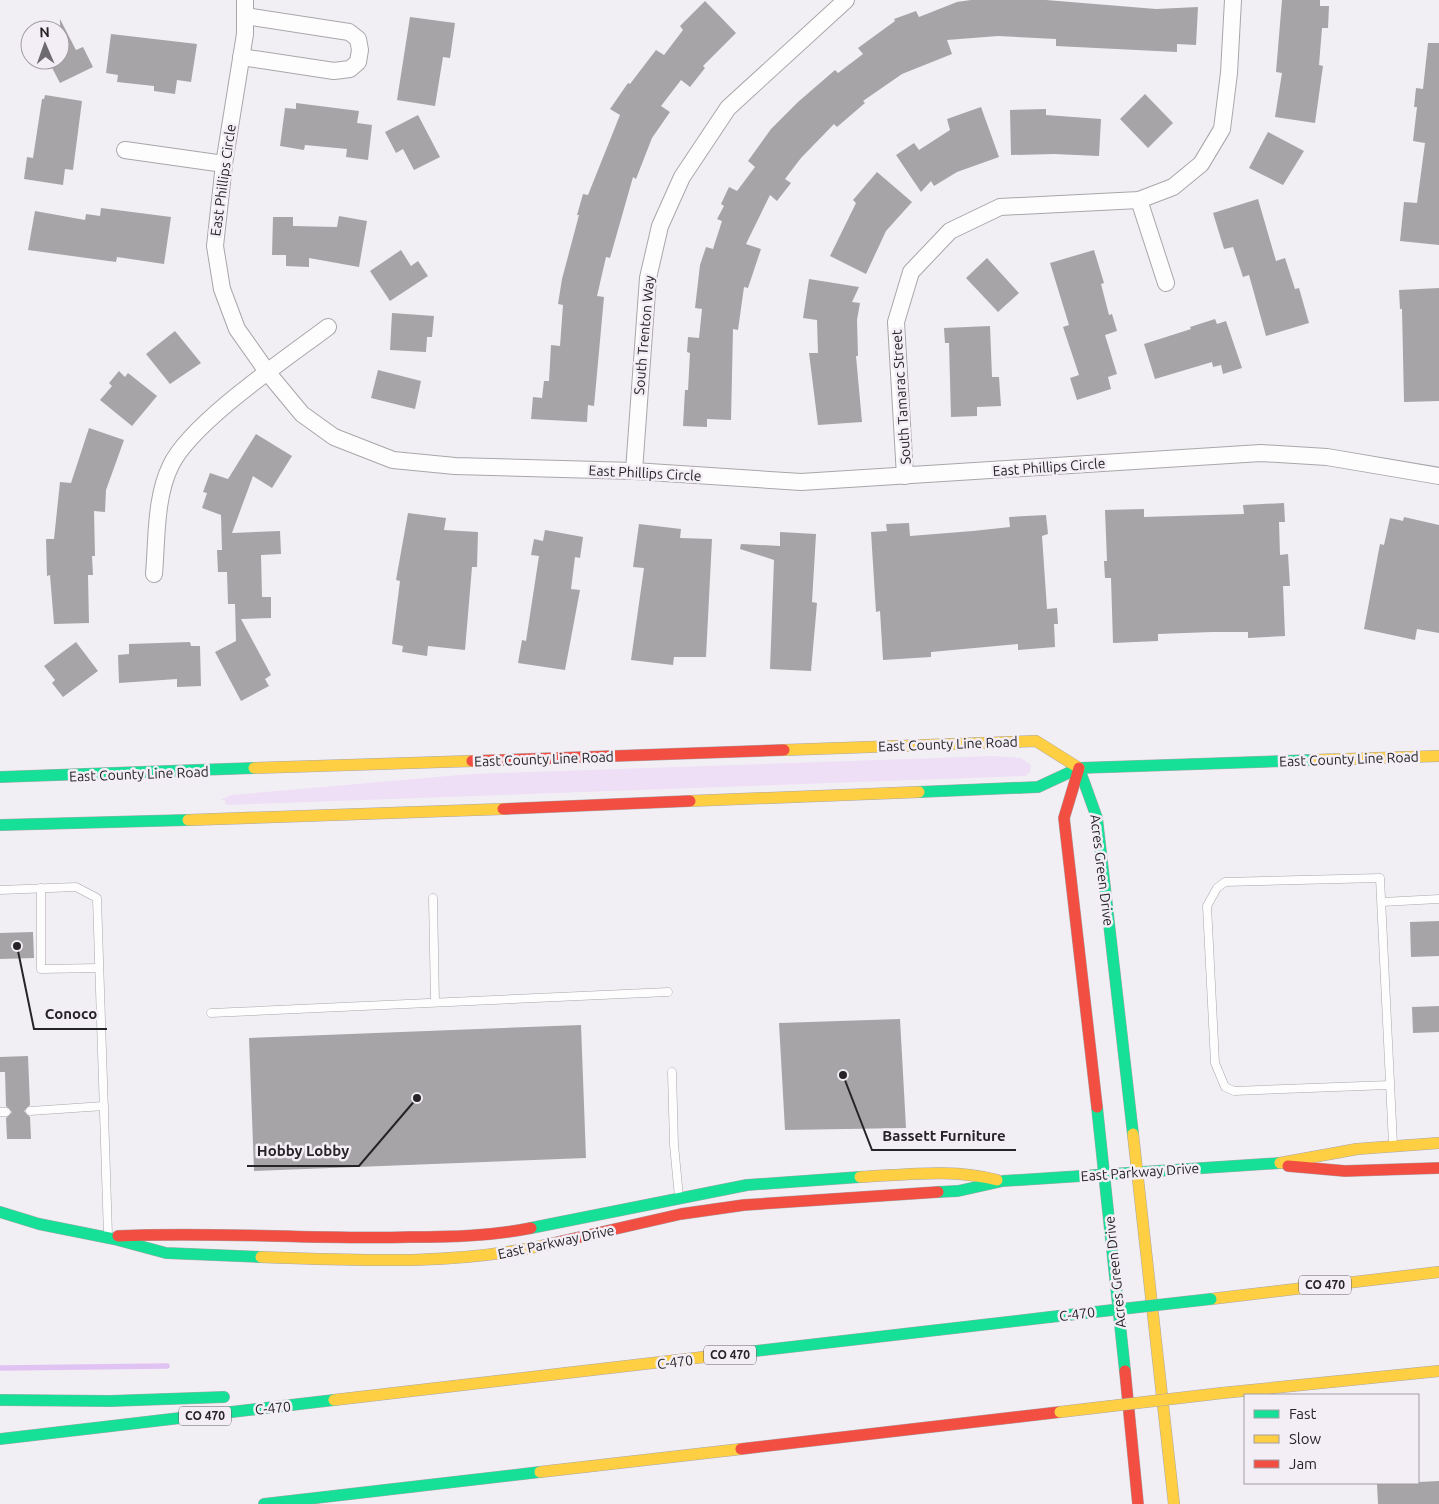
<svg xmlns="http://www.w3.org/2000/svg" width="1439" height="1504" viewBox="0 0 1439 1504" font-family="Ubuntu,sans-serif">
	<rect width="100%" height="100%" fill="#f2eff4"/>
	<path fill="#eedff6" d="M993 756 1021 758 1031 765 1030 772 1025 776 226 805 225 800H220L232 795 471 774Z"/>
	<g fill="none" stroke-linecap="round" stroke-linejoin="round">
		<path stroke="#e1c3f3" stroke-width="5.5" d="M0 1368 167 1366"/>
	</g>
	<g fill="#a6a4a7">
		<path d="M971 0H1046L1156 9 1198 7 1196 45 1177 44V52L1056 46V39L998 36 947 40 952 54 902 74 863 101 865 103 837 127 834 124 801 158 785 179 791 183 777 201 770 195 746 244 761 249 748 288 744 287 738 330 733 329 731 420 707 419V427L683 426 685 390H688L690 353 687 352 688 337 699 338 702 309 695 308 700 265 706 247 713 249 722 221 717 219 724 206 721 204 729 187 737 191 755 167 748 161 771 129 798 102 835 70 838 73 863 54 858 48 895 21 894 19 916 11 919 17 957 2Z"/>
		<path d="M1282 0H1320V6H1329L1328 28H1322L1319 65 1323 66 1315 123 1275 117 1282 73 1276 72Z"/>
		<path d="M705 1 736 33 703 66 705 68 690 87 681 80 661 106 670 112 652 138 636 179 633 177 610 258 606 257 597 296 604 297 594 406 588 405 587 422 531 419 533 397 542 398 544 381H549L551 345 560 346 563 305 558 304 562 279 579 215H577L583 194 588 195 620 115 610 109 628 83 630 84 656 50 664 55 683 30 680 26Z"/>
		<path d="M410 17 455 23 450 58 443 57 435 106 397 100Z"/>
		<path d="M60 19 76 50 83 47 93 67 60 83 48 60H60Z"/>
		<path d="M111 34 197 44 191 82 177 80 175 94 154 91V86L117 82 118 75 106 73Z"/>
		<path d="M1428 43H1439V245L1400 241 1404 202 1417 203 1425 143 1413 141 1417 107H1414L1416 88 1423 89Z"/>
		<path d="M1145 94 1173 123 1148 148 1120 119Z"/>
		<path d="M45 95 82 101 73 170 65 169 63 185 24 179 27 157 33 158 42 99H44Z"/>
		<path d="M296 103 359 111 357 123 372 125 368 160 346 157 347 149 305 145 304 150 280 146 285 108 296 109Z"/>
		<path d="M981 107 999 157 957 172 934 186 931 181 921 192 896 155 914 143 919 150 950 130 947 119Z"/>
		<path d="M1046 109V115L1101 119 1099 156 1054 154 1011 155 1010 110Z"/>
		<path d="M418 115 440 157 414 170 403 149 396 153 385 132Z"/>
		<path d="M1268 132 1304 151 1283 185 1249 168Z"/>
		<path d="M877 172 912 202 886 231 866 274 830 256 856 203 853 200Z"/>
		<path d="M1258 199 1276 261 1285 258 1295 289 1299 288 1309 323 1266 336 1249 275 1243 277 1233 247 1224 249 1213 213Z"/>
		<path d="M101 208 171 217 164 264 117 257 116 262 28 250 35 211 85 220 86 214 100 216Z"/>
		<path d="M339 216 367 221 359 267 309 258V267L286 266V255H272L273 217H293V226L337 227Z"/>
		<path d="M401 250 411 266 418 261 428 276 390 301 370 271Z"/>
		<path d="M1094 250 1104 283 1101 284 1109 315 1112 314 1117 331 1105 335 1117 374 1108 377 1111 389 1077 400 1070 378 1079 375 1063 327 1069 325 1050 263Z"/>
		<path d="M987 258 1019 293 998 312 966 278Z"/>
		<path d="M809 279 859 287 852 302 860 303 857 320 858 356H856L862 422 818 425 809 353H818L817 320 803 318Z"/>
		<path d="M1439 288V401L1404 402 1402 309H1400L1399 290Z"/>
		<path d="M392 313 434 316 432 337H427L426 352 390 350Z"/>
		<path d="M1215 319 1217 324 1226 321 1242 368 1223 374 1221 365 1213 367 1212 362 1155 379 1144 344 1191 329 1190 327Z"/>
		<path d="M990 326 992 377H999L1001 406 977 407V416L951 417 949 343H945L944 328Z"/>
		<path d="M175 331 201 363 170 384 146 354Z"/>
		<path d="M378 370 421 381 415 409 371 398Z"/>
		<path d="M119 371 125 377 128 373 157 396 132 426 100 400 112 386 109 383Z"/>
		<path d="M89 428 124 440 106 490 105 512 94 511 95 556H92L93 575H88L89 623 54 624 50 575 47 576 46 539H54L60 482 71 483Z"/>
		<path d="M256 434 292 456 272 488 253 476 232 533 280 531 281 554 261 555 262 597H271V618L241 619 271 675 265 679 269 686 241 701 215 652 236 641 235 604H228L227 572H218L217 550H222L221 515 202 508 207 493 203 492 210 473 228 479Z"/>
		<path d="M1284 503 1285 522H1279L1280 555 1288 554 1290 586H1283L1285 636 1248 638V632H1212L1158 634V641L1113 643 1111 578H1105L1104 561H1107L1105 510 1144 509V517L1244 514 1243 505Z"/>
		<path d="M408 513 446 518 444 530 478 532 477 567H472L465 650 428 646 427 656 402 652 403 646 392 644 400 581 396 580Z"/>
		<path d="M1046 515 1048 534 1042 536 1047 609 1057 608 1058 624H1054L1055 647 1018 650V644L931 652V657L883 660 880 611 876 612 871 532 887 531 886 524 909 523 910 536 973 531 1010 527 1009 517Z"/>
		<path d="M1404 517 1439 525V633L1417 629 1415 640 1364 629 1380 544 1384 545 1390 518 1403 521Z"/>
		<path d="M639 524 681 529 680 538 712 539 706 657H674L673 665 631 660 644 568 633 567Z"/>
		<path d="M545 530 583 537 580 558 575 557 571 589 580 590 565 670 518 663 522 640 526 641 539 556 531 555 534 539 543 541Z"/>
		<path d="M780 532 816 534 812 602 817 603 811 671 770 669 774 560 740 549 741 544 780 546Z"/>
		<path d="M76 642 98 671 63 697 52 683 55 680 44 666Z"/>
		<path d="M190 642 191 646H200L201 686 177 687V679L119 683 118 655 129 654V644Z"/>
		<path d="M1439 921V956L1411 957 1410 922Z"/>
		<path d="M33 932 34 958 0 959V933Z"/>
		<path d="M1439 1006V1032L1413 1033 1412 1007Z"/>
		<path d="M900 1019 906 1128 785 1130 779 1023Z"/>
		<path d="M581 1025 586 1158 254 1171 249 1038Z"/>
		<path d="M28 1056 30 1105 24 1111 30 1117 31 1139H7L6 1118 12 1112 6 1106 5 1072H0V1057Z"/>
		<path d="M1439 1481V1504H1378L1377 1484Z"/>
	</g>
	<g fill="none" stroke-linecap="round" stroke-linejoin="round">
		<g stroke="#a9a6aa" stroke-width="9">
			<g id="lane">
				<path d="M41 888V969L98 968"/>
				<path d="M0 890 76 887 97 898 108 1235"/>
				<path d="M433 898 435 1002"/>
				<path d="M1382 902 1439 899"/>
				<path d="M211 1013 668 992"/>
				<path d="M672 1072 674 1145 679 1197"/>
				<path d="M1389 1085 1234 1091 1225 1087 1215 1063 1207 906 1217 888 1225 882 1380 878 1393 1144"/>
				<path d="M30 1111 104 1106"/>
				<path d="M0 1112H6"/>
			</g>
		</g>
		<g stroke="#a9a6aa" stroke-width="18">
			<g id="street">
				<path d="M245 0V34L224 164 215 246 222 289 237 329 268 373 302 414 334 437 393 460 455 466 634 471 801 482 1261 453 1327 457 1439 476"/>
				<path d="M241 57 334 71 350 69 358 62 360 50 358 39 349 32 245 16"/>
				<path d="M125 150 224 164"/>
				<path d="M1139 200 1166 283"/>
				<path d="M634 471 648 278 660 226 682 177 728 108 846 0"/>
				<path d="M905 476 896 322 911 272 950 231 1000 207 1139 200 1173 187 1201 164 1222 129 1229 73 1233 0"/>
				<path d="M154 574C157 539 155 497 171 465 192 422 287 358 328 327"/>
			</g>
		</g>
		<g stroke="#a9a6aa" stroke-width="12">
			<g id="fast">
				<path d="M1079 768 1097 818 1133 1134"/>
				<path d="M0 777 254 768"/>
				<path d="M919 792 1038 787 1079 768 1313 760"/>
				<path d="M0 825 188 820"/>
				<path d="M1097 1107 1125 1371"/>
				<path d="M938 1192 958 1191 1003 1181 1280 1163"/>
				<path d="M0 1212 39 1224 114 1239 166 1253 261 1257"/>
				<path d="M531 1228 747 1185 860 1177"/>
				<path d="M730 1354 1050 1317"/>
				<path d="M0 1400 110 1401 224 1397"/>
				<path d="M0 1439 334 1400"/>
				<path d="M264 1504 540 1472"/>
			</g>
		</g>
		<g stroke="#a9a6aa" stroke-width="12">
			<g id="slow">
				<path d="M784 750 1036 741 1079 768"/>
				<path d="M1313 760 1439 756"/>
				<path d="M254 768 472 761"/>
				<path d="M690 801 919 792"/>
				<path d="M188 820 503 809"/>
				<path d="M1133 1134 1174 1504"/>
				<path d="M1280 1163 1357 1149 1439 1143"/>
				<path d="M860 1177C905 1175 952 1168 997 1180"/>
				<path d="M261 1257C356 1260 452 1266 545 1245"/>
				<path d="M1211 1299 1439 1272"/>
				<path d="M1222 1393 1439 1371"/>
				<path d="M334 1400 730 1354"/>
				<path d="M540 1472 741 1449"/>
			</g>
		</g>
		<g stroke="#a9a6aa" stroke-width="12">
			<g id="jam">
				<path d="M472 761 784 750"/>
				<path d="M1079 768 1064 818 1097 1107"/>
				<path d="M503 809 690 801"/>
				<path d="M1288 1166 1345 1171 1439 1168"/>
				<path d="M118 1236C215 1231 313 1240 410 1237 451 1237 491 1236 531 1228"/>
				<path d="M545 1245 681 1214 744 1205 938 1192"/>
				<path d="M1125 1371 1138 1504"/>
				<path d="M741 1449 1060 1412"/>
			</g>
		</g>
		<use href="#lane" stroke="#fdfdfd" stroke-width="8"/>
		<use href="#street" stroke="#fdfdfd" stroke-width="16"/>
		<use href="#fast" stroke="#16e098" stroke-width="11"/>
		<use href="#slow" stroke="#ffcf43" stroke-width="11"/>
		<use href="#jam" stroke="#f24e42" stroke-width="11"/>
		<g stroke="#a9a6aa" stroke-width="12" stroke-linecap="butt">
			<path id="fast-bridge" d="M1050 1317 1211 1299"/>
		</g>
		<g stroke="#a9a6aa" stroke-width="12" stroke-linecap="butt">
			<path id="slow-bridge" d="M1060 1412 1222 1393"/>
		</g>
		<use href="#fast-bridge" stroke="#16e098" stroke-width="11"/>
		<use href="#slow-bridge" stroke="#ffcf43" stroke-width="11"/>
	</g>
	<g text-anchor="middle" stroke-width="5" stroke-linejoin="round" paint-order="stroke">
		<g fill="#f3eef5" stroke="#646165" stroke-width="1">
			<rect x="1299" y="1275.5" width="52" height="19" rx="4"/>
			<rect x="704" y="1345.5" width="52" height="19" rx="4"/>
			<rect x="179" y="1406.5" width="52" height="19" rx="4"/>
		</g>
		<g font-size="12" font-weight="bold" fill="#262427">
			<text x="1325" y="1289">CO 470</text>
			<text x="730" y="1359">CO 470</text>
			<text x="205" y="1420">CO 470</text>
		</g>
		<g font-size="14" fill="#262427" stroke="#f3eef5">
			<text transform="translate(223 180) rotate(-82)" y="5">East Phillips Circle</text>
			<text transform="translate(644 335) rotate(-85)" y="5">South Trenton Way</text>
			<text transform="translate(901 397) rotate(-94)" y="5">South Tamarac Street</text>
			<text transform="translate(1049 467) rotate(-4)" y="5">East Phillips Circle</text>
			<text transform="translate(645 473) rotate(3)" y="5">East Phillips Circle</text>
			<text transform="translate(948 744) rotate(-2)" y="5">East County Line Road</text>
			<text transform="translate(544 759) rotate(-2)" y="5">East County Line Road</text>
			<text transform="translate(1349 759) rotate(-2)" y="5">East County Line Road</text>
			<text transform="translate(139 774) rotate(-2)" y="5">East County Line Road</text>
			<text transform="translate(1102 870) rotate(83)" y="5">Acres Green Drive</text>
			<text transform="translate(1140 1172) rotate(-4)" y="5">East Parkway Drive</text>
			<text transform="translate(556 1242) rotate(-12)" y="5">East Parkway Drive</text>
			<text transform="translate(1115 1272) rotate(-96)" y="5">Acres Green Drive</text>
			<text transform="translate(1077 1314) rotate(-7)" y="5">C-470</text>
			<text transform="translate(675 1362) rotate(-7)" y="5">C-470</text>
			<text transform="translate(273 1408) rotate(-6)" y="5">C-470</text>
		</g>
	</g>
	<path fill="none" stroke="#262427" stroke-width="2" d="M17 946L34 1029H107M843 1075L872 1150H1016M417 1098L359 1166H247"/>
	<g fill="#262427" stroke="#f3eef5" stroke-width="2">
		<circle cx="17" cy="946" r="5"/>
		<circle cx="843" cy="1075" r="5"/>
		<circle cx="417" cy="1098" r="5"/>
	</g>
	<g font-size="15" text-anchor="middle" font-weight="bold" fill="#262427" stroke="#f3eef5" stroke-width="5" stroke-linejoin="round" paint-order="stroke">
		<text x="71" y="1019">Conoco</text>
		<text x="944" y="1141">Bassett Furniture</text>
		<text x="303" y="1156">Hobby Lobby</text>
	</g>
	<rect x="1244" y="1394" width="175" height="90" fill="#f3eef5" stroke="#a19da3"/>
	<rect x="1254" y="1410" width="25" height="8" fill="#16e098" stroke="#a19da3"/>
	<text x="1289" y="1419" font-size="15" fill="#262427">Fast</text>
	<rect x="1254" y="1435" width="25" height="8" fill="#ffcf43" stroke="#a19da3"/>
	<text x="1289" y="1444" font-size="15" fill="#262427">Slow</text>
	<rect x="1254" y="1460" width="25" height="8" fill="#f24e42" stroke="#a19da3"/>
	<text x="1289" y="1469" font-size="15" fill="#262427">Jam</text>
	<g transform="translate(45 45) rotate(358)"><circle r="24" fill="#f3eef5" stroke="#a19da3"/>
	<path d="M0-4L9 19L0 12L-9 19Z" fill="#6d6b6f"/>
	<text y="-8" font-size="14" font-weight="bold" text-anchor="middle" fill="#262427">N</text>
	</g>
</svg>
